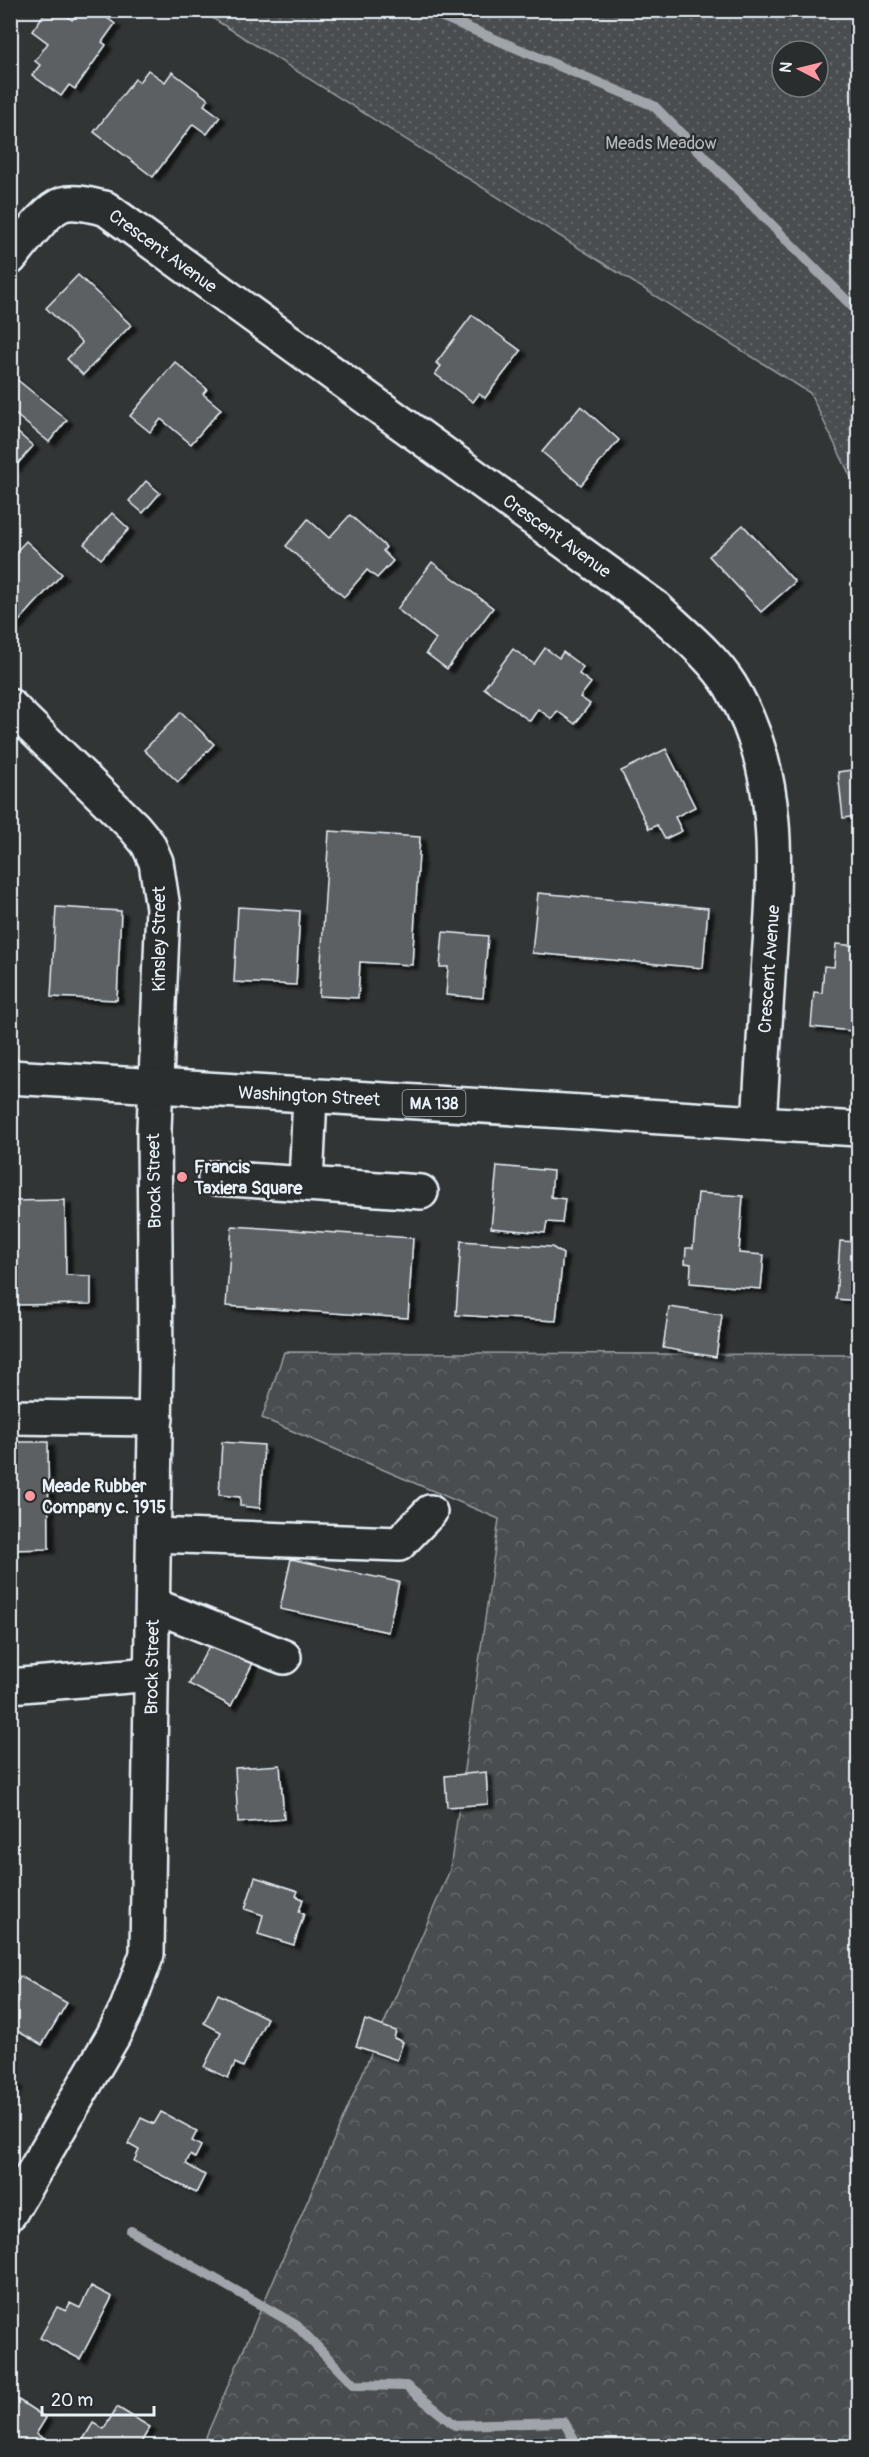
<svg xmlns="http://www.w3.org/2000/svg" width="869" height="2457" viewBox="0 0 869 2457" font-family="Pangolin,sans-serif">
	<defs>
		<pattern id="forest-crowns" width="20" height="18" patternUnits="userSpaceOnUse" patternTransform="scale(1.5)"><rect width="20" height="18" fill="#494d4f"/><path d="M2 6a3 3 0 1 1 6 0M12 15a3 3 0 1 1 6 0" fill="none" stroke="#636769"/></pattern>
		<pattern id="park-dots" width="8" height="8" patternUnits="userSpaceOnUse" patternTransform="scale(1.5)"><rect width="8" height="8" fill="#494d4f"/><path d="M2 2h.1M6 6h.1" fill="none" stroke="#636769" stroke-width="1.8" stroke-linecap="round"/></pattern>
		<filter id="shadow"><feDropShadow dx="6" dy="4" stdDeviation="1.5" flood-color="#0009"/></filter>
	</defs>
	<rect width="100%" height="100%" fill="#323536"/>
	<filter id="ink" filterUnits="userSpaceOnUse"><feTurbulence type="fractalNoise" baseFrequency=".0167" numOctaves="2"/><feDisplacementMap in="SourceGraphic" scale="12" xChannelSelector="R" yChannelSelector="G"/><feConvolveMatrix kernelMatrix="1 2 1 2 8 2 1 2 1" color-interpolation-filters="sRGB"/></filter>
	<g filter="url(#ink)">
		<path fill="url(#forest-crowns)" stroke="#989fa4" stroke-width="1.5" d="M284 1352 858 1355V2446H202L450 1870 499 1519 262 1418Z"/>
		<path fill="url(#park-dots)" stroke="#989fa4" stroke-width="1.5" fill-rule="evenodd" d="M201 11H858V492L810 393ZM782 51H818V87H782Z"/>
		<g fill="none" stroke-linecap="round" stroke-linejoin="round">
			<g stroke="#9fa5aa" stroke-width="10">
				<path d="M426 10 654 106 858 312"/>
				<path d="M131 2231 296 2325 354 2385 406 2386 455 2425 564 2422 578 2446"/>
			</g>
		</g>
		<g fill="#5c6063" stroke="#e8f1f8" stroke-width="1.5" filter="url(#shadow)">
			<path d="M47 10H60L72 20 79 10H97L115 24 102 42 106 45 75 89 69 85 61 96 32 75 40 65 35 61 48 43 32 31Z"/>
			<path d="M148 70 165 82 172 72 208 99 204 105 220 117 207 134 193 124 153 177 94 132 135 79 139 82Z"/>
			<path d="M78 275 131 325 83 375 67 359 82 343 46 308Z"/>
			<path d="M472 315 521 351 485 398 479 394 473 402 435 374 441 366 436 363Z"/>
			<path d="M175 362 207 389 203 394 221 409 191 444 161 419 150 432 130 416Z"/>
			<path d="M10 374 67 420 49 442 10 410Z"/>
			<path d="M581 406 619 440 581 485 542 452Z"/>
			<path d="M10 426 33 446 14 468 10 465Z"/>
			<path d="M146 481 160 493 143 513 129 501Z"/>
			<path d="M112 513 129 529 101 559 84 544Z"/>
			<path d="M350 515 386 547 383 551 393 561 377 578 367 570 344 597 286 546 308 519 329 538Z"/>
			<path d="M743 525 795 582 761 612 709 556Z"/>
			<path d="M26 541 62 574 10 631V558Z"/>
			<path d="M432 562 493 608 447 669 426 653 436 639 397 609Z"/>
			<path d="M545 648 559 658 563 652 583 667 579 674 591 683 580 697 590 704 575 724 557 711 552 719 538 709 530 721 484 688 513 649 534 664Z"/>
			<path d="M181 712 214 744 178 782 144 750Z"/>
			<path d="M666 749 695 807 675 817 682 831 665 839 657 825 649 829 621 771Z"/>
			<path d="M858 769V816L843 818 838 772Z"/>
			<path d="M329 831 420 837 412 965 360 962 358 998 319 996Z"/>
			<path d="M538 893 708 908 703 968 532 953Z"/>
			<path d="M56 907 121 911 117 1000 51 997Z"/>
			<path d="M238 907 300 911 296 985 234 982Z"/>
			<path d="M443 932 488 936 483 998 446 995 448 967H440Z"/>
			<path d="M836 944 858 946V1024L854 1023 853 1031 811 1027 814 992 822 993 824 966 834 967Z"/>
			<path d="M497 1166 553 1171 551 1197 565 1199 562 1223 547 1222 545 1233 491 1228Z"/>
			<path d="M698 1193 743 1196 739 1253 764 1255 761 1289 690 1283 691 1264 685 1263 686 1248H693Z"/>
			<path d="M65 1200 66 1275 91 1276V1304L10 1305V1201Z"/>
			<path d="M232 1226 413 1238 408 1318 226 1306Z"/>
			<path d="M858 1226V1301L836 1299 840 1241 858 1242Z"/>
			<path d="M461 1241 552 1247 563 1254 556 1321 456 1315Z"/>
			<path d="M669 1307 722 1315 716 1357 663 1348Z"/>
			<path d="M10 1442H48L49 1549 10 1550Z"/>
			<path d="M222 1442 264 1445 260 1508 240 1506V1497L219 1495Z"/>
			<path d="M291 1559 399 1582 388 1632 280 1609Z"/>
			<path d="M214 1637 255 1659 231 1706 189 1684Z"/>
			<path d="M280 1765 284 1819 238 1823 235 1768Z"/>
			<path d="M486 1772 488 1804 447 1807 445 1776Z"/>
			<path d="M255 1877 298 1891 296 1896 303 1899 299 1912 304 1914 294 1945 258 1934 263 1915 245 1909Z"/>
			<path d="M20 1976 67 2003 42 2045 10 2027V1992Z"/>
			<path d="M218 1994 267 2018 243 2067 235 2063 228 2078 204 2067 221 2032 204 2023Z"/>
			<path d="M365 2020 396 2031 394 2038 403 2042 397 2060 356 2046Z"/>
			<path d="M10 2081 17 2084 10 2098Z"/>
			<path d="M161 2112 197 2131 192 2141 201 2146 195 2158 190 2155 186 2164 205 2175 196 2193 134 2161 139 2150 128 2144 141 2118 154 2124Z"/>
			<path d="M91 2286 112 2297 80 2359 40 2338 57 2307 66 2311 70 2303 80 2308Z"/>
			<path d="M11 2395 46 2418 36 2434 49 2442 46 2446H10Z"/>
			<path d="M117 2407 150 2427 139 2446H86L81 2443 93 2423 104 2429Z"/>
		</g>
		<g fill="none" stroke-linecap="round" stroke-linejoin="round">
			<g stroke="#e8f1f8" stroke-width="38">
				<g id="minor">
					<path d="M10 258C23 243 45 210 63 204 76 200 92 206 105 208L655 607C681 632 711 655 730 685 782 770 776 865 769 959 766 1014 762 1068 759 1123"/>
					<path d="M10 706 134 827 148 844 156 862 163 908 154 1129 156 1367 147 1954 127 2008 113 2036 10 2213"/>
					<path d="M215 1178 306 1184 310 1096"/>
					<path d="M306 1184 421 1192"/>
					<path d="M10 1417 156 1419"/>
					<path d="M154 1535 399 1544 430 1512"/>
					<path d="M153 1605 284 1657"/>
					<path d="M10 1686 152 1674"/>
				</g>
			</g>
			<g stroke="#e8f1f8" stroke-width="38">
				<path id="major" d="M10 1077 858 1129"/>
			</g>
			<use href="#minor" stroke="#2a2d2e" stroke-width="33"/>
			<use href="#major" stroke="#2a2d2e" stroke-width="33"/>
		</g>
	</g>
	<g fill="#ff9aa2" stroke="#2a2d2e" stroke-width="2">
		<circle cx="182" cy="1177" r="6"/>
		<circle cx="30" cy="1496" r="6"/>
	</g>
	<g text-anchor="middle" stroke-width="4.5" stroke-linejoin="round" paint-order="stroke">
		<rect fill="#2a2d2e" stroke="#afb6bb" stroke-width="1.5" x="402.5" y="1090" width="63" height="26" rx="4.5"/>
		<g font-size="16" font-weight="bold" fill="#e8f1f8">
			<text x="434" y="1109">MA 138</text>
		</g>
		<g font-size="18" fill="#b0b8bd" stroke="#2a2d2e">
			<text x="661" y="149">Meads Meadow</text>
		</g>
		<g font-size="18" fill="#e8f1f8" stroke="#2a2d2e">
			<text transform="translate(163 251) rotate(36)" y="6">Crescent Avenue</text>
			<text transform="translate(557 536) rotate(36)" y="6">Crescent Avenue</text>
			<text transform="translate(159 939) rotate(-90)" y="6">Kinsley Street</text>
			<text transform="translate(769 969) rotate(-86)" y="6">Crescent Avenue</text>
			<text transform="translate(309 1096) rotate(3)" y="6">Washington Street</text>
			<text transform="translate(154 1181) rotate(-91)" y="6">Brock Street</text>
			<text transform="translate(152 1667) rotate(-89)" y="6">Brock Street</text>
		</g>
		<g font-size="18" font-weight="bold" fill="#e8f1f8" stroke="#2a2d2e" text-anchor="start">
			<text x="194" y="1173">Francis<tspan x="194" dy="21">Taxiera Square</tspan></text>
			<text x="42" y="1492">Meade Rubber<tspan x="42" dy="21">Company c. 1915</tspan></text>
		</g>
	</g>
	<rect width="869" height="2457" fill="none" stroke="#2a2d2e" stroke-width="36"/>
	<rect x="18" y="18" width="833" height="2421" fill="none" stroke="#e8f1f8" stroke-width="2" filter="url(#ink)"/>
	<g transform="translate(800 69) rotate(277)"><circle r="28" fill="#2a2d2e" stroke="#767b7f" stroke-width="1.5"/>
	<path d="M0-4.5L10 22L0 15L-10 22Z" fill="#ff9aa2"/>
	<text y="-9" font-size="16" font-weight="bold" text-anchor="middle" fill="#e8f1f8">N</text>
	</g>
	<path d="M42 2406v9h112v-9" fill="none" stroke="#e8f1f8" stroke-width="3"/>
	<text x="51" y="2406" font-size="18" fill="#e8f1f8" stroke="#2a2d2e" stroke-width="4.5" paint-order="stroke">20 m</text>
</svg>
